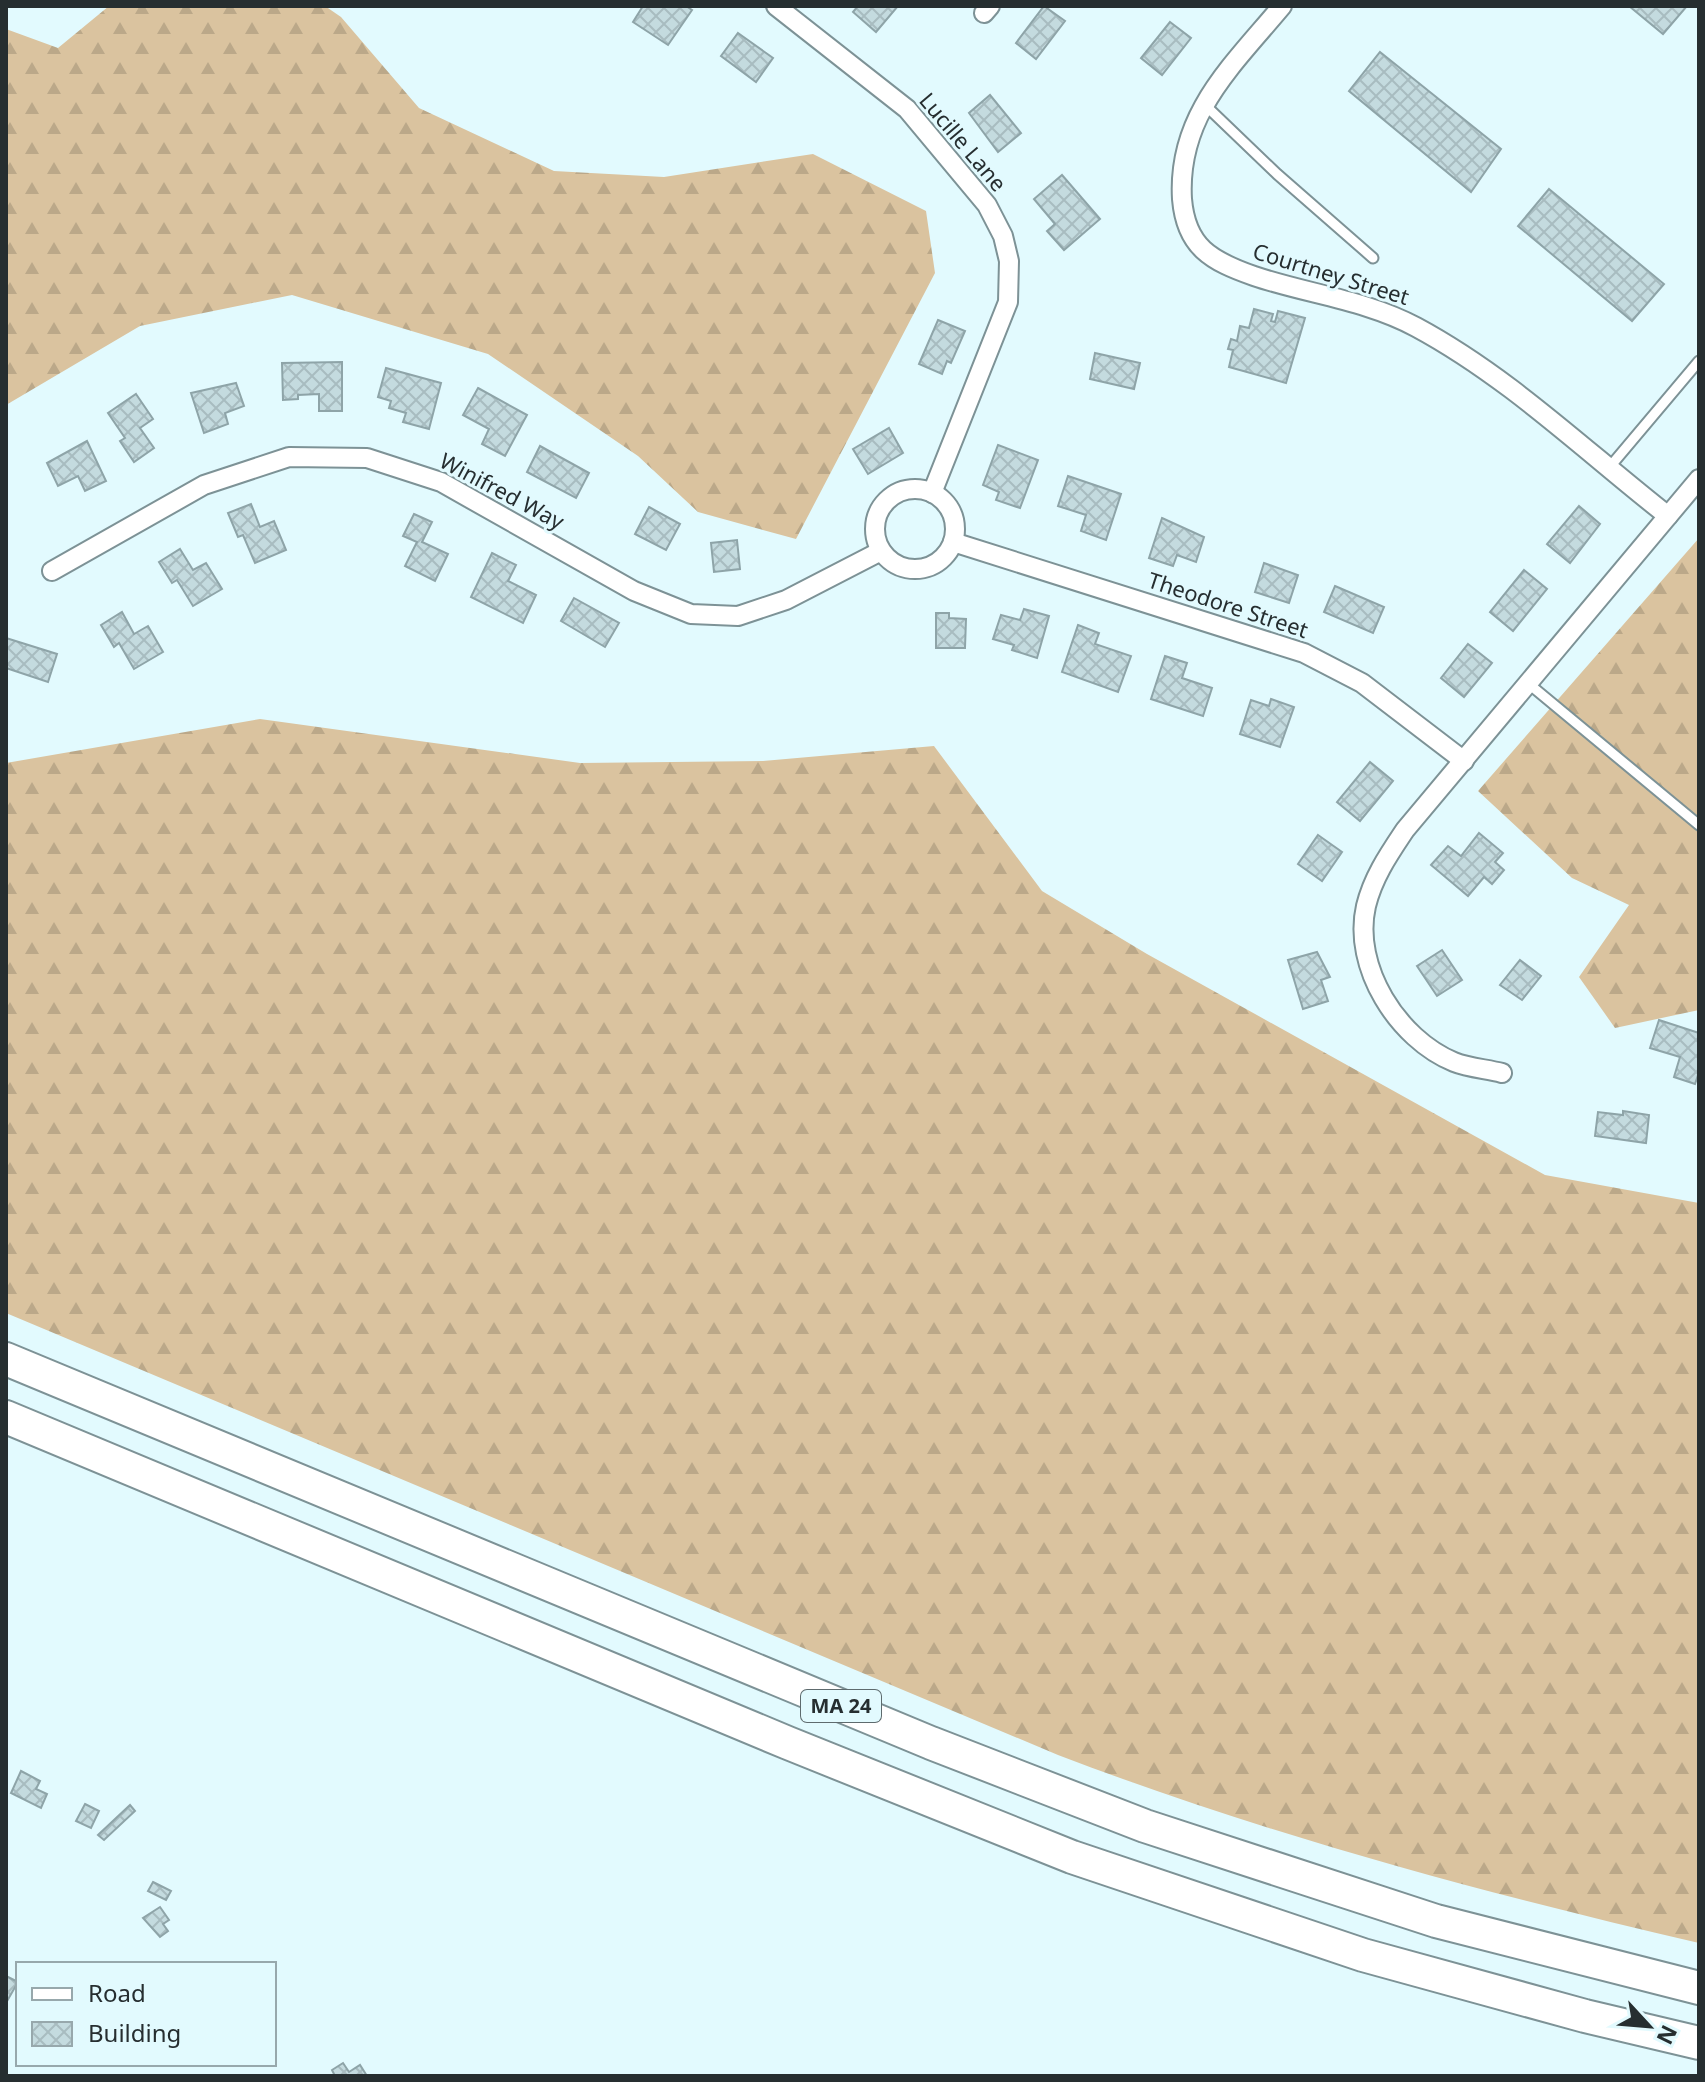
<svg xmlns="http://www.w3.org/2000/svg" width="1705" height="2082" viewBox="0 0 1705 2082" font-family="'Noto Sans',sans-serif">
	<defs>
		<pattern id="forest-firs" width="22" height="20" patternUnits="userSpaceOnUse" patternTransform="scale(2)"><rect width="22" height="20" fill="#dac39f"/><path d="M5 1l3.5 6h-7zM16 11l3.5 6h-7z" fill="#bba889"/></pattern>
		<pattern id="building-cross-hatch" width="8" height="8" patternUnits="userSpaceOnUse" patternTransform="scale(2)"><rect width="8" height="8" fill="#c4dbdf"/><path d="M0 0l8 8M0 8l8-8" fill="none" stroke="#a8bcc0"/></pattern>
	</defs>
	<rect width="100%" height="100%" fill="#e2fafe"/>
	<g fill="url(#forest-firs)">
		<path d="M109 6H325L341 17 419 108 554 171 664 177 813 154 926 211 935 273 796 539 698 512 638 456 488 354 292 295 140 326 6 405V29L58 48Z"/>
		<path d="M1699 538V1010L1615 1028 1579 977 1629 905 1572 878 1478 791Z"/>
		<path d="M260 719 580 763 763 761 934 746 1042 891 1147 954 1545 1175 1699 1203V1943C1483 1893 1265 1834 1058 1755L6 1313V763Z"/>
	</g>
	<g fill="url(#building-cross-hatch)" stroke="#8ea4a8" stroke-width="2">
		<path d="M643 6H686L692 10 668 45 633 22Z"/>
		<path d="M858 6H898L876 32 853 12Z"/>
		<path d="M1044 6 1065 21 1036 59 1016 43Z"/>
		<path d="M1629 6H1687L1663 34Z"/>
		<path d="M1170 22 1191 38 1162 75 1141 58Z"/>
		<path d="M738 33 773 58 756 82 721 56Z"/>
		<path d="M1380 52 1501 149 1471 192 1349 91Z"/>
		<path d="M990 95 1021 133 998 152 969 113Z"/>
		<path d="M1062 175 1100 219 1064 250 1047 231 1055 224 1034 199Z"/>
		<path d="M1549 189 1664 284 1632 321 1518 226Z"/>
		<path d="M1254 309 1273 314 1271 321 1275 322 1278 311 1305 318 1286 383 1229 367 1233 350 1228 349 1231 339 1237 341 1240 326 1249 328Z"/>
		<path d="M938 320 965 331 951 363 947 361 942 374 919 364Z"/>
		<path d="M1095 353 1140 363 1134 389 1090 379Z"/>
		<path d="M342 362V411H319V394L298 395V399L283 400 282 363Z"/>
		<path d="M386 368 441 383 429 429 403 422 406 413 389 408 391 401 378 397Z"/>
		<path d="M236 383 244 406 225 413 228 424 204 433 191 393Z"/>
		<path d="M478 388 527 415 505 456 482 444 489 429 463 415Z"/>
		<path d="M136 394 153 419 140 428 154 448 134 462 120 441 125 438 108 413Z"/>
		<path d="M889 428 903 453 868 474 853 449Z"/>
		<path d="M87 441 106 481 85 491 78 476 58 486 47 463Z"/>
		<path d="M998 445 1038 460 1020 508 996 500 999 492 983 485Z"/>
		<path d="M540 446 589 473 576 498 527 472Z"/>
		<path d="M1068 476 1121 494 1106 540 1081 531 1086 515 1058 506Z"/>
		<path d="M251 504 260 527 274 521 286 550 255 563 243 535 238 537 228 513Z"/>
		<path d="M1579 506 1600 524 1570 563 1547 544Z"/>
		<path d="M649 507 680 524 666 550 635 534Z"/>
		<path d="M414 514 432 522 422 542 448 554 435 581 405 566 417 542 403 536Z"/>
		<path d="M1162 518 1204 537 1196 562 1177 555 1173 566 1149 558Z"/>
		<path d="M737 540 740 569 714 572 711 543Z"/>
		<path d="M180 549 193 570 206 563 222 589 193 606 177 580 172 583 159 562Z"/>
		<path d="M492 553 516 565 508 581 536 595 523 623 471 597Z"/>
		<path d="M1264 563 1298 575 1289 603 1255 592Z"/>
		<path d="M1524 570 1547 589 1513 631 1490 612Z"/>
		<path d="M1335 586 1384 607 1373 633 1324 612Z"/>
		<path d="M574 598 619 623 605 647 561 621Z"/>
		<path d="M1024 609 1049 616 1037 658 1012 650 1014 645 993 639 1001 615 1020 620Z"/>
		<path d="M122 612 134 634 148 626 163 652 134 669 119 643 114 647 101 625Z"/>
		<path d="M936 613H949V618L966 619 965 648H936Z"/>
		<path d="M1078 625 1099 633 1095 644 1131 656 1118 692 1062 672Z"/>
		<path d="M6 638 57 654 48 682 6 668Z"/>
		<path d="M1468 644 1492 663 1464 697 1441 678Z"/>
		<path d="M1165 656 1187 663 1182 678 1212 688 1203 716 1151 699Z"/>
		<path d="M1271 699 1294 707 1280 747 1240 734 1251 700 1269 706Z"/>
		<path d="M1370 762 1393 781 1360 821 1337 802Z"/>
		<path d="M1479 833 1503 853 1495 862 1504 870 1492 884 1484 877 1468 896 1431 865 1448 846 1461 856Z"/>
		<path d="M1318 835 1342 852 1322 881 1298 864Z"/>
		<path d="M1442 950 1462 980 1437 996 1417 966Z"/>
		<path d="M1317 952 1330 977 1321 980 1328 1001 1303 1009 1288 960Z"/>
		<path d="M1520 960 1541 976 1522 1000 1500 985Z"/>
		<path d="M1659 1020 1699 1033V1072L1695 1084 1674 1077 1680 1057 1650 1048Z"/>
		<path d="M1623 1111 1649 1115 1646 1143 1595 1136 1598 1112 1623 1115Z"/>
		<path d="M21 1771 40 1781 36 1789 47 1794 41 1808 11 1793Z"/>
		<path d="M85 1804 99 1811 91 1828 76 1821Z"/>
		<path d="M130 1805 135 1811 104 1840 98 1835Z"/>
		<path d="M153 1882 171 1891 166 1900 148 1891Z"/>
		<path d="M160 1907 169 1920 163 1924 168 1931 160 1937 143 1918Z"/>
		<path d="M6 1976 18 1982 6 2003Z"/>
		<path d="M343 2063 349 2072 360 2065 367 2076H335L332 2070Z"/>
	</g>
	<g fill="none" stroke-linecap="round" stroke-linejoin="round">
		<g stroke="#7d9296" stroke-width="13">
			<g id="service">
				<path d="M1204 104 1277 174 1373 258"/>
				<path d="M1608 469 1699 361"/>
				<path d="M1529 684 1699 825"/>
			</g>
		</g>
		<g stroke="#7d9296" stroke-width="22">
			<g id="minor">
				<path d="M776 6 907 109 987 205 1003 236 1009 261 1008 302 932 493"/>
				<path d="M1282 6C1232 66 1177 115 1182 199 1186 247 1211 261 1254 276 1307 294 1366 300 1416 327 1509 377 1585 451 1668 516L1699 479"/>
				<path d="M984 13 990 6"/>
				<circle cx="915" cy="529" r="40"/>
				<path d="M953 542 1304 653 1362 683 1464 761"/>
				<path d="M52 571 204 485 289 457 367 458 441 482 634 591 691 614 738 616 786 600 881 551"/>
				<path d="M1502 1073C1487 1069 1469 1068 1454 1062 1398 1039 1352 967 1366 906 1373 877 1389 854 1405 830L1668 516"/>
			</g>
		</g>
		<g stroke="#7d9296" stroke-width="36">
			<g id="motorway">
				<path d="M6 1359 931 1743 1145 1826 1436 1921 1699 1988"/>
				<path d="M6 1417 788 1743 1072 1857 1363 1955 1585 2016 1699 2043"/>
			</g>
		</g>
		<use href="#service" stroke="#fff" stroke-width="9"/>
		<use href="#minor" stroke="#fff" stroke-width="18"/>
		<use href="#motorway" stroke="#fff" stroke-width="32"/>
	</g>
	<g text-anchor="middle" stroke-width="6" stroke-linejoin="round" paint-order="stroke">
		<rect fill="#e2fafe" stroke="#5e6b6e" stroke-width="2" x="801" y="1690" width="80" height="32" rx="6"/>
		<g font-size="20" font-weight="bold" fill="#262e30">
			<text x="841" y="1713">MA 24</text>
		</g>
		<g font-size="22" fill="#262e30" stroke="#e2fafe">
			<text transform="translate(963 142) rotate(50)" y="8">Lucille Lane</text>
			<text transform="translate(1331 274) rotate(17)" y="8">Courtney Street</text>
			<text transform="translate(502 491) rotate(28)" y="8">Winifred Way</text>
			<text transform="translate(1228 605) rotate(18)" y="8">Theodore Street</text>
		</g>
	</g>
	<rect width="1705" height="2082" fill="none" stroke="#262e30" stroke-width="16"/>
	<rect x="16" y="1962" width="260" height="104" fill="#e2fafe" stroke="#97a8ac" stroke-width="2"/>
	<rect x="32" y="1988" width="40" height="12" fill="#ffffff" stroke="#97a8ac" stroke-width="2"/>
	<text x="88" y="2002" font-size="24" fill="#262e30">Road</text>
	<rect x="32" y="2022" width="40" height="24" fill="url(#building-cross-hatch)" stroke="#97a8ac" stroke-width="2"/>
	<text x="88" y="2042" font-size="24" fill="#262e30">Building</text>
	<g transform="translate(1649 2026) rotate(116)" stroke="#e2fafe" stroke-width="6" paint-order="stroke">
	<path d="M0-6L14 30L0 20L-14 30Z" fill="#262e30"/>
	<text y="-12" font-size="22" font-weight="bold" text-anchor="middle" fill="#262e30">N</text>
	</g>
</svg>
